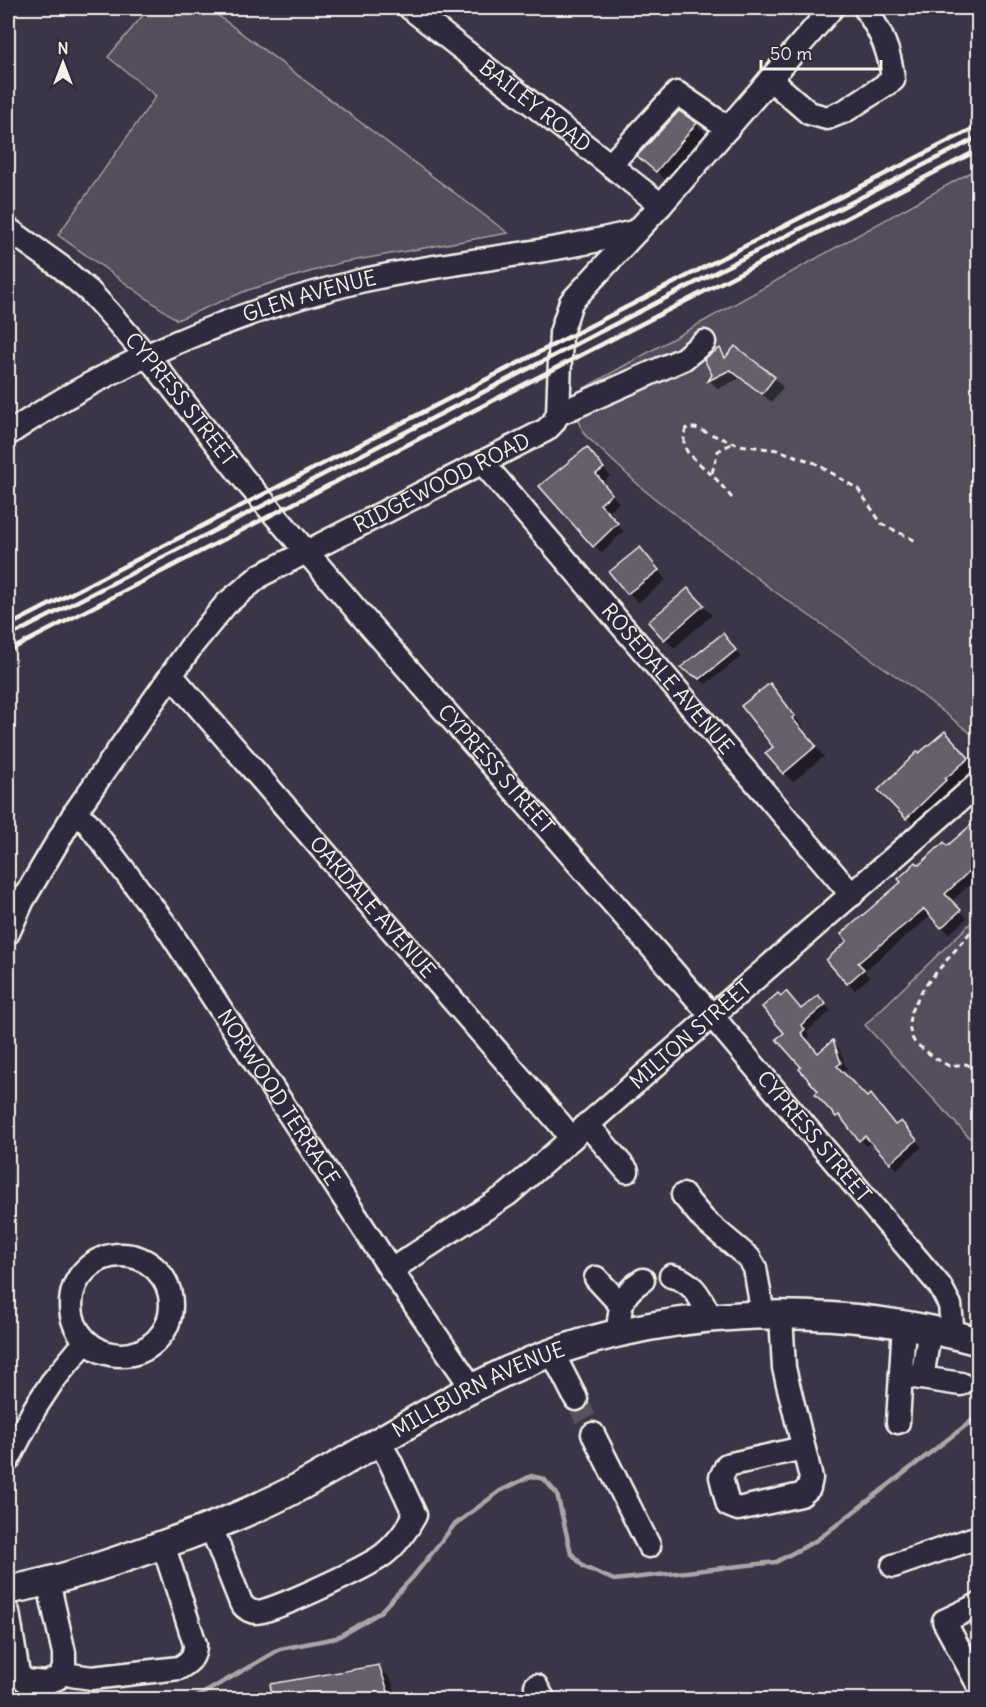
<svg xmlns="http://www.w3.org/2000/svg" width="986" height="1707" viewBox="0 0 986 1707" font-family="Delius,sans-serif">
	<rect width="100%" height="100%" fill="#3b3647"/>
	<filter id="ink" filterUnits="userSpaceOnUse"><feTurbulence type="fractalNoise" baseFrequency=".0167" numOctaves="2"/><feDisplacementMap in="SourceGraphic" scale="12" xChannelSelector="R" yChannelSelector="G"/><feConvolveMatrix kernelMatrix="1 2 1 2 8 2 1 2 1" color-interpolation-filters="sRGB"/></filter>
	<g filter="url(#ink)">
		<g fill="#534e5c" stroke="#a4a0a2" stroke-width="1.5">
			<path d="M149 8H208L508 233 340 263 248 290 177 320 58 235 156 96 108 57Z"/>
			<path d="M978 168V739L909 685 771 589 644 490 584 434 570 396Z"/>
			<path d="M978 916V1147L865 1025Z"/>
		</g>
		<g fill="#0007">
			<path d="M696 124 705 133 666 180 639 156Z"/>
			<path d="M720 350 728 358 774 378 783 387 772 402 740 378 718 389 710 381 714 375Z"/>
			<path d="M595 457 610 476 603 482 619 503 606 513 624 531 602 553 541 486Z"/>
			<path d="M640 549 666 580 638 603 611 572Z"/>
			<path d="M697 599 712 615 674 648 665 639Z"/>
			<path d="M729 641 741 657 706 684 682 668Z"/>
			<path d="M779 695 803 726 800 728 824 756 793 782 784 773Z"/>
			<path d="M953 741 976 767 951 788 953 789 915 826 880 790 919 755Z"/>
			<path d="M978 821V877L951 902 967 918 949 934 932 915 864 971 870 977 855 990 848 983 849 942 919 867 947 847Z"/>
			<path d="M824 1003 831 1011 806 1032 810 1037 806 1040 818 1055 833 1042 839 1048 847 1070 842 1073 867 1099 871 1096 896 1126 907 1129 922 1147 897 1169 872 1141 866 1146 845 1121 844 1122 817 1094 820 1091 803 1067 786 1033 801 1010Z"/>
			<path d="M378 1667 391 1679 398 1700H255L254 1696 273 1693Z"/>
		</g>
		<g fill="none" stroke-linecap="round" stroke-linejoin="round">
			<path stroke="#aaa6a7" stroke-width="4.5" d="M192 1700 280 1649 336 1638 379 1613 413 1577 454 1525 500 1491 531 1476 544 1479 557 1494 571 1553 584 1567 614 1580 776 1562 817 1540 978 1416"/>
		</g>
		<g fill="#65616c" stroke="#f4f1e8" stroke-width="1.5">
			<path d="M679 111 697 123 656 172 637 156Z"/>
			<path d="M735 346 775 377 762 394 730 370 708 381 712 375 704 359 720 348 725 358Z"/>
			<path d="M587 447 604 468 596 474 612 494 600 504 618 523 593 547 539 486Z"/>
			<path d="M640 547 659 570 627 594 609 572Z"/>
			<path d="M688 588 704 605 664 640 648 622Z"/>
			<path d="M723 633 736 650 700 679 680 668Z"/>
			<path d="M770 683 795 716 792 718 816 746 783 774 765 753 773 747 741 706Z"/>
			<path d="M945 731 969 758 945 779 946 780 906 819 878 790 918 751 919 753Z"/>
			<path d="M978 819V863L945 894 961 910 941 928 924 909 858 963 864 969 847 984 826 960 847 941 841 934 901 882 898 879 916 862 919 865 944 842 947 846Z"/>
			<path d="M786 991 801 1009 818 995 826 1004 801 1025 805 1029 801 1033 818 1053 833 1040 841 1063 837 1066 867 1097 871 1094 895 1125 901 1121 917 1140 890 1163 865 1136 859 1141 839 1115 836 1117 815 1094 818 1091 799 1069 801 1067 776 1039 784 1033 762 1007 778 993 781 996Z"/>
			<path d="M379 1665 391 1700H273L270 1684Z"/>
		</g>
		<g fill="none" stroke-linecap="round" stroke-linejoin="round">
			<path stroke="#57525f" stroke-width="22" stroke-dasharray="22 11" stroke-linecap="butt" d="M576 1399 593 1434"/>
			<g stroke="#f4f1e8" stroke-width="27">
				<g id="minor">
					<path id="s1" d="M410 8 661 205"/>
					<path d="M770 79 809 113 827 118 845 111 893 80C890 51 881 32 865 8"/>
					<path d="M610 165 677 93 728 128"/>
					<path id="s2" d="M8 229 61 267 90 292 112 316 157 368 244 479 359 613 712 1016 940 1286 950 1305 953 1334"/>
					<path d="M558 414 683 359 704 342"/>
					<path id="s3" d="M8 434C112 363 237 311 360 281 451 260 546 255 637 231"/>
					<path id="s4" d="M483 463 852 895"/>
					<path id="s5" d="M172 676 561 1125 571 1139"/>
					<path id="s6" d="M74 814 87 822 165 924 391 1270 473 1389"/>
					<path id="s7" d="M8 933 23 900 74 814 193 644 226 604 261 575 546 430 553 423 558 414 561 333 571 302 661 205 832 8"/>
					<path d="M587 1124 627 1171"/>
					<path d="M683 1195 704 1220 749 1258 755 1268 763 1315"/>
					<circle cx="121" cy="1305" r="50"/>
					<path id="s8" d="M391 1270 508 1194 978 784"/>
					<path d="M671 1276C694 1281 701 1299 711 1318"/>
					<path d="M596 1278 621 1305"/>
					<path d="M781 1315 784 1368 811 1478 809 1488 801 1495 738 1509 728 1505 721 1477 727 1465 803 1448"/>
					<path d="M618 1334C620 1308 619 1295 643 1280"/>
					<path d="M553 1354 576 1399"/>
					<path d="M901 1375 961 1384"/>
					<path d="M922 1378 930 1329"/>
					<path d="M898 1422 904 1324"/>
					<path d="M593 1434 649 1546"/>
					<path d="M8 1460 35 1408 52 1382 86 1341"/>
					<path d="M211 1527 241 1603C245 1608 249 1612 256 1612 273 1612 367 1567 383 1555 395 1546 408 1529 415 1515L389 1459 379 1442"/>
					<path d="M893 1566 978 1537"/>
					<path d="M978 1605 944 1621 978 1684"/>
					<path d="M8 1612 18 1674 26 1681 45 1683 58 1678 64 1669V1653L48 1581"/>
					<path d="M64 1669 71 1675 92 1678 179 1668C190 1662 195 1657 195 1644L163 1544"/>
					<path d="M536 1686 544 1700"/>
				</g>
			</g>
			<g stroke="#f4f1e8" stroke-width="32">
				<g id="major">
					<path id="s9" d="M8 1590C58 1581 108 1564 156 1547 205 1530 254 1511 299 1487 369 1449 435 1405 507 1371 651 1305 827 1300 978 1341"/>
				</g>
			</g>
			<g stroke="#f4f1e8" stroke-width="3" stroke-dasharray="6 4.5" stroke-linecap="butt">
				<path d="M712 473 718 451 733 443"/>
				<path d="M732 498 717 480 688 453 684 446V434L687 428H695L739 445 778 450 815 463 858 489 882 524 918 542"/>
				<path d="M978 925 973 929 924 987 911 1011 909 1023 911 1036 915 1043 935 1058 949 1066 966 1064 978 1070"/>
			</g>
			<use href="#minor" stroke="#2f2a3d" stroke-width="22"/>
			<use href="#major" stroke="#2f2a3d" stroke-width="27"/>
			<g stroke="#f4f1e8" stroke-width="4.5">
				<path d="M8 626 978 126"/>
				<path d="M8 637 978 137"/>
				<path d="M8 651 978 150"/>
			</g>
		</g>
	</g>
	<g text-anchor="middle" stroke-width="4.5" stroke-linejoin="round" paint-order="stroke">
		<g font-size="21" fill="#f4f1e8" stroke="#2f2a3d">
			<text dy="7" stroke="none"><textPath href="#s1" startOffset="159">BAILEY ROAD</textPath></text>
			<text dy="7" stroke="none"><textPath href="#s3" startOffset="333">GLEN AVENUE</textPath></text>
			<text dy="7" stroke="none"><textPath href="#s2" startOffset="244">CYPRESS STREET</textPath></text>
			<text dy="7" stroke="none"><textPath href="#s7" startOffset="644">RIDGEWOOD ROAD</textPath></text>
			<text dy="7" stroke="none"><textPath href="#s4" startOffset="284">ROSEDALE AVENUE</textPath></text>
			<text dy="7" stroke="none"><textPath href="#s2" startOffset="730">CYPRESS STREET</textPath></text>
			<text dy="7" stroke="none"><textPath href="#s5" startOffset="306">OAKDALE AVENUE</textPath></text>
			<text dy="7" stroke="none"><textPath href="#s8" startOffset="382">MILTON STREET</textPath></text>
			<text dy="7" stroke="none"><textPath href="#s6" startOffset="351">NORWOOD TERRACE</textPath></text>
			<text dy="7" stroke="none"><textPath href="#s2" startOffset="1216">CYPRESS STREET</textPath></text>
			<text dy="7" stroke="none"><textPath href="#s9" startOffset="514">MILLBURN AVENUE</textPath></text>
		</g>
	</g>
	<rect width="986" height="1707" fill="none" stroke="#2f2a3d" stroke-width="30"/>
	<rect x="15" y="15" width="956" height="1677" fill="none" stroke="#f4f1e8" stroke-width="2" filter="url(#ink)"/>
	<g transform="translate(63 63)" stroke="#2f2a3d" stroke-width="4.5" paint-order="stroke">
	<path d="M0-4.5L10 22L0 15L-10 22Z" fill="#f4f1e8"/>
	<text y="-9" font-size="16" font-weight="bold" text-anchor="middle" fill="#f4f1e8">N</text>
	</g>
	<path d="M761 60v9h120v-9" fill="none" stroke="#f4f1e8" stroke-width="3"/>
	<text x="770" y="60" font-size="18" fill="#f4f1e8" stroke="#2f2a3d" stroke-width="4.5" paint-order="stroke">50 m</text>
</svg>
